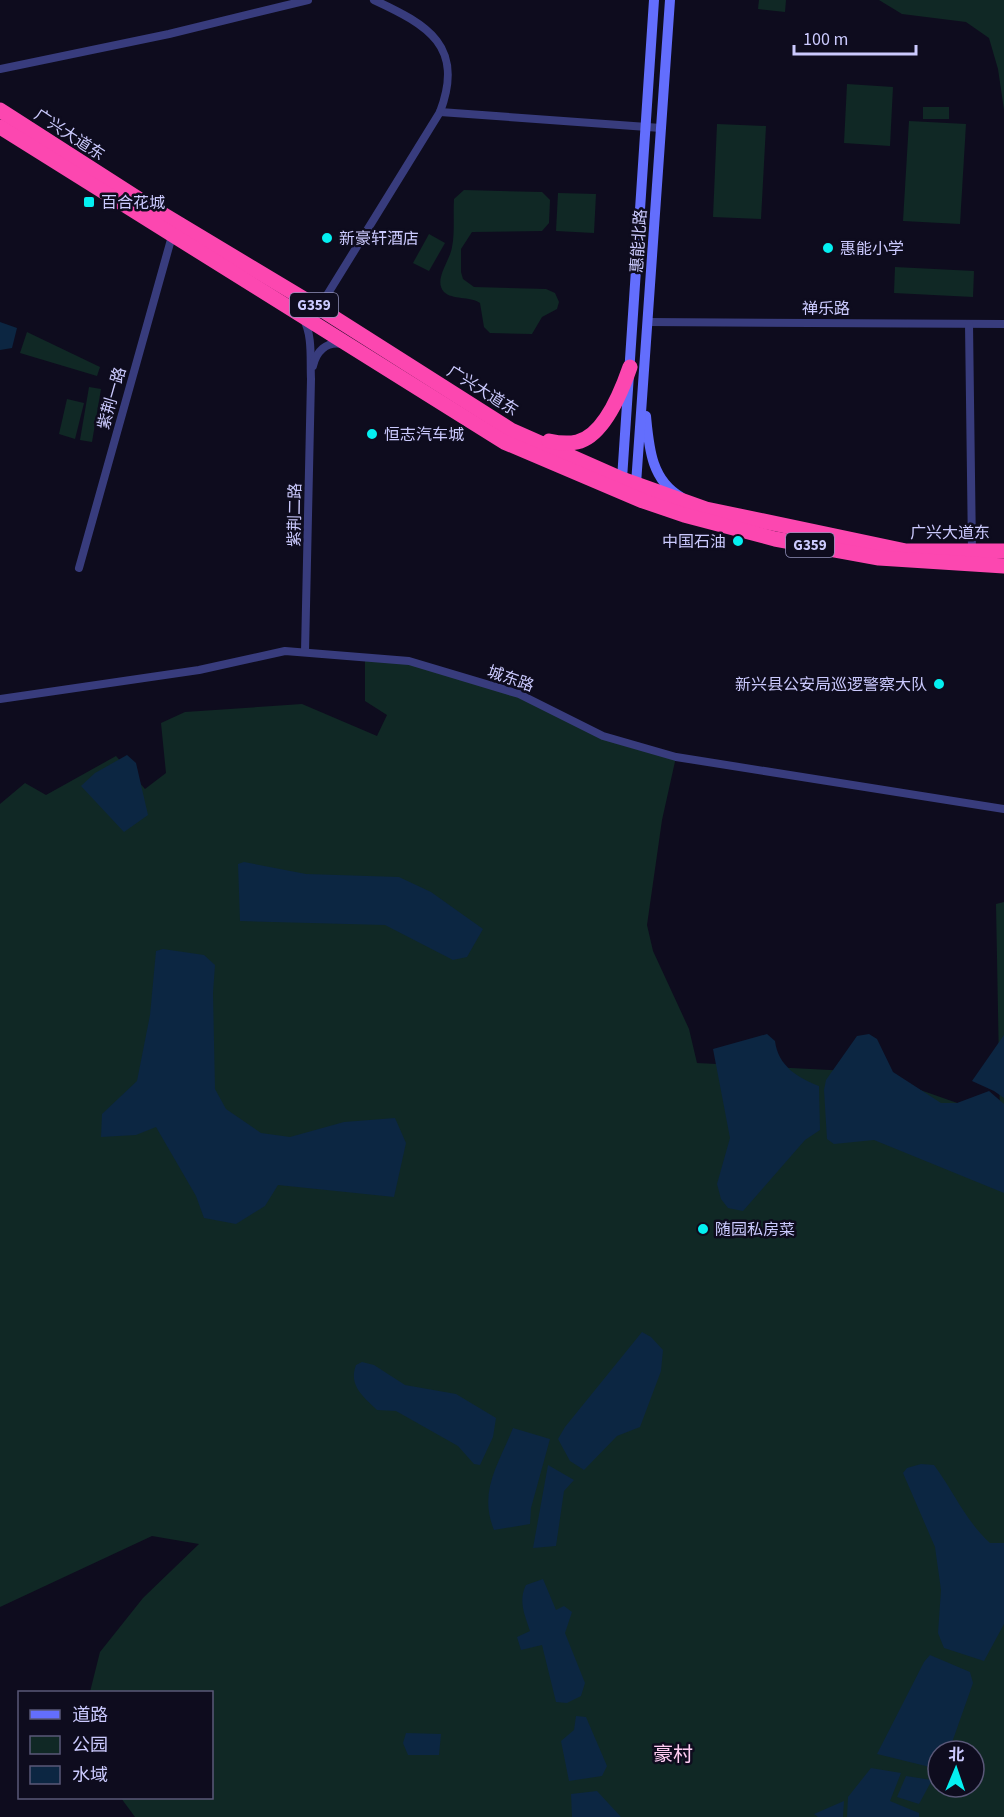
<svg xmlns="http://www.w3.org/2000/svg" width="1004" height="1817" viewBox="0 0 1004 1817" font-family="'Source Sans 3','Noto Sans SC',sans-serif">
	<rect width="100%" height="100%" fill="#0e0c1e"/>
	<g fill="#102825" fill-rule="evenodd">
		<path d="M759 0H786L785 12 758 9Z"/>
		<path d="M879 0H1004V110L998 69 989 38 966 22 902 14Z"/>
		<path d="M847 84 893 87 890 146 844 143Z"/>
		<rect x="923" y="107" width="26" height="12"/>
		<path d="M909 121 966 124 960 224 903 221Z"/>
		<path d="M717 124 766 126 761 219 713 217Z"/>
		<path d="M464 190 542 192 550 200 549 223 542 231 472 232 461 249V272L463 279 474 287 546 289 555 293 559 302 557 309 542 317 532 334 490 333 484 327 480 303C470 296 452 300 444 292 433 280 450 261 452 247 455 232 453 215 454 199Z"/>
		<path d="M558 193 596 194 594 233 556 231Z"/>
		<path d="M429 234 445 243 429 271 413 263Z"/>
		<path d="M895 267 974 271 973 297 894 293Z"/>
		<path d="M27 332 100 367 97 376 20 353Z"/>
		<path d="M89 387 101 389 92 442 80 440Z"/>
		<path d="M67 399 84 403 75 439 59 434Z"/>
		<path d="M365 658 409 661 519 694 603 736 676 757 662 820 647 925 653 951 689 1029 697 1063 869 1072 1000 1118 996 904 1004 902V1817H135L121 1798H212V1692H90L100 1652 143 1598 199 1544 152 1536 0 1607V804L25 783 46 795 116 756 145 789 166 773 161 723 185 712 302 704 377 736 387 715 365 701ZM938 1751H974V1787H938Z"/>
	</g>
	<g fill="#0c2642">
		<path d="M0 322 17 328 12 348 0 350Z"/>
		<path d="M127 755 136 763 148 815 124 832 81 786 95 773Z"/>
		<path d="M244 862 306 874 399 877 431 892 483 929 467 957 453 960 385 925 240 921 238 864Z"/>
		<path d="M163 949 204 955 215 965 213 993 215 1089 226 1109 261 1133 290 1137 344 1122 395 1118 406 1143 394 1197 278 1185 265 1206 236 1224 204 1218 196 1196 156 1127 136 1135 101 1137 102 1114 137 1081 150 1015 156 951Z"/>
		<path d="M767 1034 775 1041C778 1066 798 1078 819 1086L820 1130 805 1140 743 1211 728 1208 721 1199 717 1184 730 1138 713 1049Z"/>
		<path d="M869 1034 877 1039 893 1072 941 1103H957L989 1091 1004 1104V1193L874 1140 834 1144 827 1139 824 1090 826 1080 857 1036Z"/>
		<path d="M1004 1035V1098L994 1091 972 1081Z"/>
		<path d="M642 1332 651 1337 663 1350 661 1371 640 1427 617 1436 584 1470 570 1461 558 1439 565 1427Z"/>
		<path d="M362 1362 374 1365 405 1385 456 1394 496 1418 493 1437 480 1465 474 1464 458 1446 396 1411 377 1410C364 1397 348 1386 356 1365Z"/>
		<path d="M513 1428 550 1439 531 1508 530 1524 494 1530C478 1491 499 1464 513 1428Z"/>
		<path d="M921 1464 934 1465C954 1492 965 1520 990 1543H1004V1624L984 1661 944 1648 938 1633 941 1590 935 1547 903 1473 907 1468Z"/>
		<path d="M548 1465 574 1480 564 1491 556 1546 533 1548Z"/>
		<path d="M543 1579 556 1610 564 1606 572 1612 565 1633 585 1683 581 1696 567 1703 556 1702 542 1645 521 1650 517 1637 530 1631C525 1615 518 1601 526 1585Z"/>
		<path d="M930 1655 970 1672 973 1683 949 1751H938V1769L877 1754 924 1662Z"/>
		<path d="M576 1716 586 1717 607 1766 602 1776 569 1781 561 1741 574 1730Z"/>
		<path d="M406 1733 441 1734 439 1755H408L403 1743Z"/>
		<path d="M871 1768 901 1773 890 1801 919 1813V1817H847L848 1797Z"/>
		<path d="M906 1776 932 1780 919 1804 897 1797Z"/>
		<path d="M597 1791 621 1817H572L571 1794Z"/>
		<path d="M844 1801 843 1817H818L814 1814Z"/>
	</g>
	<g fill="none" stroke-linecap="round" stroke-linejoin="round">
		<g stroke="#383c7d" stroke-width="8">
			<path d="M0 69 169 34 308 0"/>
			<path d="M440 112 661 128"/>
			<path d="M319 308 440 112C465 46 428 25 374 0"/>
			<path d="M303 318C313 335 310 360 311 379L305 652"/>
			<path d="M647 322 1004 324"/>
			<path d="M969 324 972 551"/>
			<path d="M313 366C316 352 326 341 342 344"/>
			<path d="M79 568 172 236"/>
			<path d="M0 699 199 670 285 651 409 661 519 694 603 736 676 757 1004 809"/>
		</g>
		<g stroke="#636efd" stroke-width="10">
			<path d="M646 416C649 447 651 480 681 497"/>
			<path d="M622 479 654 0"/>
			<path d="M636 484 670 0"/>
		</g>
		<g stroke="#fc47b0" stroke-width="15">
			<path d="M0 110 159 212 319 308 511 430 622 479 706 509 906 551H1004"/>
			<path d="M0 127 504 442 643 501 684 515 775 539 879 558 1004 566"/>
			<path d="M549 441C558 443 568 444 577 442 604 436 622 390 630 367"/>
		</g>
	</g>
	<g fill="#04f0f1" stroke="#0e0c1e" stroke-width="2">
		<rect x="83" y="196" width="12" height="12" rx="3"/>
		<circle cx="327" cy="238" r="6"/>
		<circle cx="828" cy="248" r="6"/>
		<circle cx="372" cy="434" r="6"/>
		<circle cx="738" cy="541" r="6"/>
		<circle cx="939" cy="684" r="6"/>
		<circle cx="703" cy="1229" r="6"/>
	</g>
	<g text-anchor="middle" stroke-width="5" stroke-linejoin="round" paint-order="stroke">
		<g fill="#0e0c1e" stroke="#9291bb" stroke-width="1.5">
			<rect x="290" y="293" width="48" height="24" rx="4.5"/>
			<rect x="786" y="533" width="48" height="24" rx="4.5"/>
		</g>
		<g font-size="15" font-weight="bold" fill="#cbcafe">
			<text x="314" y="310">G359</text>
			<text x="810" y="550">G359</text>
		</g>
		<g font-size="16" fill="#cbcafe" stroke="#0e0c1e">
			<text transform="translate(70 134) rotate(33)" y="6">广兴大道东</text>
			<text transform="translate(638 241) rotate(-86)" y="6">惠能北路</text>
			<text x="826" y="314">禅乐路</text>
			<text transform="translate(483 390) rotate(32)" y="6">广兴大道东</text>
			<text transform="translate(111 398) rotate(-74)" y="6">紫荆一路</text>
			<text transform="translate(294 515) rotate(-89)" y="6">紫荆二路</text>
			<text x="950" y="538">广兴大道东</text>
			<text transform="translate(511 678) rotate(19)" y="6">城东路</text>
		</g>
		<g font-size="16" fill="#cbcafe" stroke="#0e0c1e" text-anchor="start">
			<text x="101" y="208">百合花城</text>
			<text x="339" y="244">新豪轩酒店</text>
			<text x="840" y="254">惠能小学</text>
			<text x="384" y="440">恒志汽车城</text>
			<text x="726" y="547" text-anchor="end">中国石油</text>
			<text x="927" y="690" text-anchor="end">新兴县公安局巡逻警察大队</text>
			<text x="715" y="1235">随园私房菜</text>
		</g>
		<g font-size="20" fill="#feccf1" stroke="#0e0c1e">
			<text x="673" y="1761">豪村</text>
		</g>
	</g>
	<rect x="18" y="1691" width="195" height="108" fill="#0e0c1e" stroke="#5a5878" stroke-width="1.5"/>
	<rect x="30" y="1710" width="30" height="9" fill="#636efd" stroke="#5a5878" stroke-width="1.5"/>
	<text x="72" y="1721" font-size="18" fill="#cbcafe">道路</text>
	<rect x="30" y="1736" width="30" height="18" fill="#102825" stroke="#5a5878" stroke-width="1.5"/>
	<text x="72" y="1751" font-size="18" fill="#cbcafe">公园</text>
	<rect x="30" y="1766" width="30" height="18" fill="#0c2642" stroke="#5a5878" stroke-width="1.5"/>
	<text x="72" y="1781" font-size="18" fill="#cbcafe">水域</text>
	<g transform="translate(956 1769) rotate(2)"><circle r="28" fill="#0e0c1e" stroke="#5a5878" stroke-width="1.5"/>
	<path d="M0-4.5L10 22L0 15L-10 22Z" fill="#04f0f1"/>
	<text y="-9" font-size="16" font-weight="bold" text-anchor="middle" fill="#cbcafe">北</text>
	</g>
	<path d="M794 45v9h122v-9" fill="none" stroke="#cbcafe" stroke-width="3"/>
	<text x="803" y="45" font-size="18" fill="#cbcafe" stroke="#0e0c1e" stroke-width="4.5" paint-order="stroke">100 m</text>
</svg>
